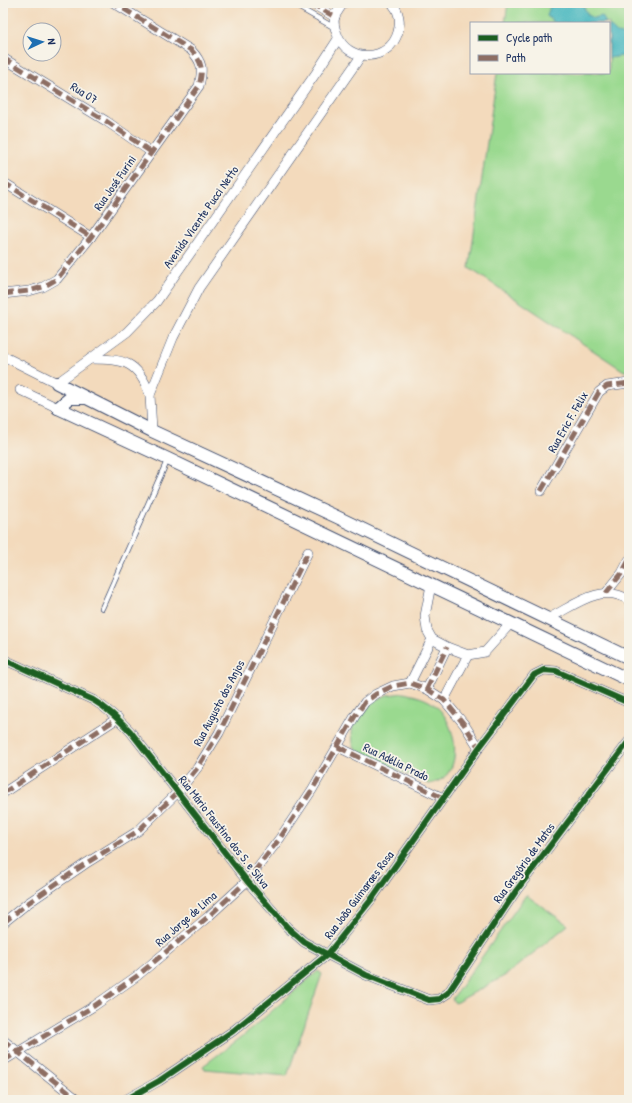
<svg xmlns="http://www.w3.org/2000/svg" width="632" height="1103" viewBox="0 0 632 1103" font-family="'Patrick Hand',sans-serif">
	<rect width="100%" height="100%" fill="#f7f3e8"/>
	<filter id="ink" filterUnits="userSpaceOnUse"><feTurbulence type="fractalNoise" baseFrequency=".025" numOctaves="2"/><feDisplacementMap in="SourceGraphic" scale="8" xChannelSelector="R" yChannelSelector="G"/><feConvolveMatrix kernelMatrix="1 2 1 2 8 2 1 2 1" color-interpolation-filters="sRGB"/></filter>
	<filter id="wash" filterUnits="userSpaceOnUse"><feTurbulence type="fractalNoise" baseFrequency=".012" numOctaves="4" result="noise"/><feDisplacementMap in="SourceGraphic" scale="16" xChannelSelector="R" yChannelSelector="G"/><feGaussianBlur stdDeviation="0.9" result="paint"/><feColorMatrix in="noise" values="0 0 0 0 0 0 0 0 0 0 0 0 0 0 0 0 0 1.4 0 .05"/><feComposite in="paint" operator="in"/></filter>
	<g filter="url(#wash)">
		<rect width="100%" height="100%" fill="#f3dabc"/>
		<g fill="#9ad98f" stroke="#5a8476">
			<path d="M508 3H629V371H624L469 268 497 73H609V23H505Z"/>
			<path d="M404 693C416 696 427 698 436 706 458 725 466 778 429 784L358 753 353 744 352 733 353 723 371 702 387 695Z"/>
			<path d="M526 895 568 925 506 975 455 1003 452 999Z"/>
			<path d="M318 971 322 974 287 1076 205 1069 203 1066 243 1036Z"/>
		</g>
		<g fill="#49b8c0" stroke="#32748f">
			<path d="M551 3H582L588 15 594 18 602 16 606 23H555L547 16Z"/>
			<path d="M609 25 617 33 622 34 629 39V55L609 58Z"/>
		</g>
	</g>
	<g filter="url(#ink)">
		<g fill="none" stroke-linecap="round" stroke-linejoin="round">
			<g stroke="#3b496c" stroke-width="6">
				<g id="service">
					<path d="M291 3 335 28"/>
					<path d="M102 608 168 459"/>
				</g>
			</g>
			<g stroke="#3b496c" stroke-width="10">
				<g id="minor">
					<path d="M311 3 335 17"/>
					<path d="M343 3C341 7 337 12 335 16 333 22 335 29 337 34 347 64 390 62 398 32 401 22 399 11 392 3"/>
					<path d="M3 58 106 121 151 152"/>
					<path d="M3 182 91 237"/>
					<path d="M3 294 29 291 43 287 57 279 91 237 199 86C203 69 203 63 191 50L114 3"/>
					<path d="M3 356 57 383 127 332 157 301 316 73 338 39"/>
					<path d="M90 359C124 359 138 361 150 395"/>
					<path d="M20 390 58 408"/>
					<path d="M152 431 150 395 173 338 199 288 361 56"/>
					<path d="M541 491 599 392 607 386 629 383"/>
					<path d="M431 585 425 616 427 630 432 639 447 647 468 655 485 652 511 623"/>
					<path d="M606 593 622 573 629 560"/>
					<path d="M549 618C574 606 600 582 629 600"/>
					<path d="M3 659 93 700C107 708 118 719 130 731L247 881 287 927 304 942 366 975 429 1000 439 999 448 993 516 891 629 741"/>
					<path d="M410 683 432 639"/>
					<path d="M427 689 447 647"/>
					<path d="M444 700 468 655"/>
					<path d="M338 747 443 798"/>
					<path d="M3 793 118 718"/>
					<path d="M3 923 28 903 85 864 138 831 178 792 198 767 219 733 308 552"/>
					<path d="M3 1040 78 1100"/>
					<path d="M3 1061 94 1006 137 976 209 916 247 881 280 838 312 790 355 716 365 702 376 694 393 686 410 683 427 689 444 700 464 724 479 748"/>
					<path d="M125 1100 159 1081 233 1031 327 955 371 900 479 748 534 675 544 670 556 671 629 703"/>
				</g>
			</g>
			<g stroke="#3b496c" stroke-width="14">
				<g id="tertiary">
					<path d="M57 383 152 431 337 517 629 658"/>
					<path d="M58 408 168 459 629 680"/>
					<path d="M58 408 70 398H85"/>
				</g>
			</g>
			<use href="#service" stroke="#fff" stroke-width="4.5"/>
			<use href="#minor" stroke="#fff" stroke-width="9"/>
			<use href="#tertiary" stroke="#fff" stroke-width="12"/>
			<g stroke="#8d6e63" stroke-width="5" stroke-dasharray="10 5" stroke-linecap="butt">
				<path d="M311 3 335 17"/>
				<path d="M3 58 106 121 151 152"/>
				<path d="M3 182 91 237"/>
				<path d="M3 294 29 291 43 287 57 279 91 237 199 86C203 69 203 63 191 50L114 3"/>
				<path d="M541 491 599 392 607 386 629 383"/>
				<path d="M606 593 622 573 629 560"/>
				<path d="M427 689 447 647"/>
				<path d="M338 747 443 798"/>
				<path d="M3 793 118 718"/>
				<path d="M3 923 28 903 85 864 138 831 178 792 198 767 219 733 308 552"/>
				<path d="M3 1040 78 1100"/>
				<path d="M3 1061 94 1006 137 976 209 916 247 881 280 838 312 790 355 716 365 702 376 694 393 686 410 683 427 689 444 700 464 724 479 748"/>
			</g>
			<g stroke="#f7f3e8" stroke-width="8">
				<g id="cycleway">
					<path d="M3 659 93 700C107 708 118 719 130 731L247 881 287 927 304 942 366 975 429 1000 439 999 448 993 516 891 629 741"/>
					<path d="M125 1100 159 1081 233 1031 327 955 371 900 479 748 534 675 544 670 556 671 629 703"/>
				</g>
			</g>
			<use href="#cycleway" stroke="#1b5e20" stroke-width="6"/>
		</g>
	</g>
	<g text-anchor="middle" stroke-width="3.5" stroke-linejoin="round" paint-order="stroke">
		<g font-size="12" fill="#1b2f5e" stroke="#f7f3e8">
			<text transform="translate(84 93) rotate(32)" y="4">Rua 07</text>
			<text transform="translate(115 183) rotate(-55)" y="4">Rua José Furini</text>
			<text transform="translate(201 217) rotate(-55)" y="4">Avenida Vicente Pucci Netto</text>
			<text transform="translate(568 422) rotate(-60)" y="4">Rua Eric F. Felix</text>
			<text transform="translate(219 703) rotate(-62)" y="4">Rua Augusto dos Anjos</text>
			<text transform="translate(396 762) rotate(26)" y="4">Rua Adélia Prado</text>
			<text transform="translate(224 832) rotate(52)" y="4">Rua Mário Faustino dos S. e Silva</text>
			<text transform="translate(524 863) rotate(-54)" y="4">Rua Gregório de Matos</text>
			<text transform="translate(359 895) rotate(-53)" y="4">Rua João Guimaraes Rosa</text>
			<text transform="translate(186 919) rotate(-41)" y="4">Rua Jorge de Lima</text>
		</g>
	</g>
	<rect width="632" height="1103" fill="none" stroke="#f7f3e8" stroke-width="16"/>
	<rect x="470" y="22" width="140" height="52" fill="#f7f3e8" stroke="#9fa5b1"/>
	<rect x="478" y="35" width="20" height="6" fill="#1b5e20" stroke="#9fa5b1"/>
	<text x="506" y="42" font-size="12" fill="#1b2f5e">Cycle path</text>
	<rect x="478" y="55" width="20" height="6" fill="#8d6e63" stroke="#9fa5b1"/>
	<text x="506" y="62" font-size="12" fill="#1b2f5e">Path</text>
	<g transform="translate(42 42) rotate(86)"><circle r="19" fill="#f7f3e8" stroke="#9fa5b1"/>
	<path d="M0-3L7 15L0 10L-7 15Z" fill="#1f6fb2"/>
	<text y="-6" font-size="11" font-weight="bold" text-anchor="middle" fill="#1b2f5e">N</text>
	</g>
</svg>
